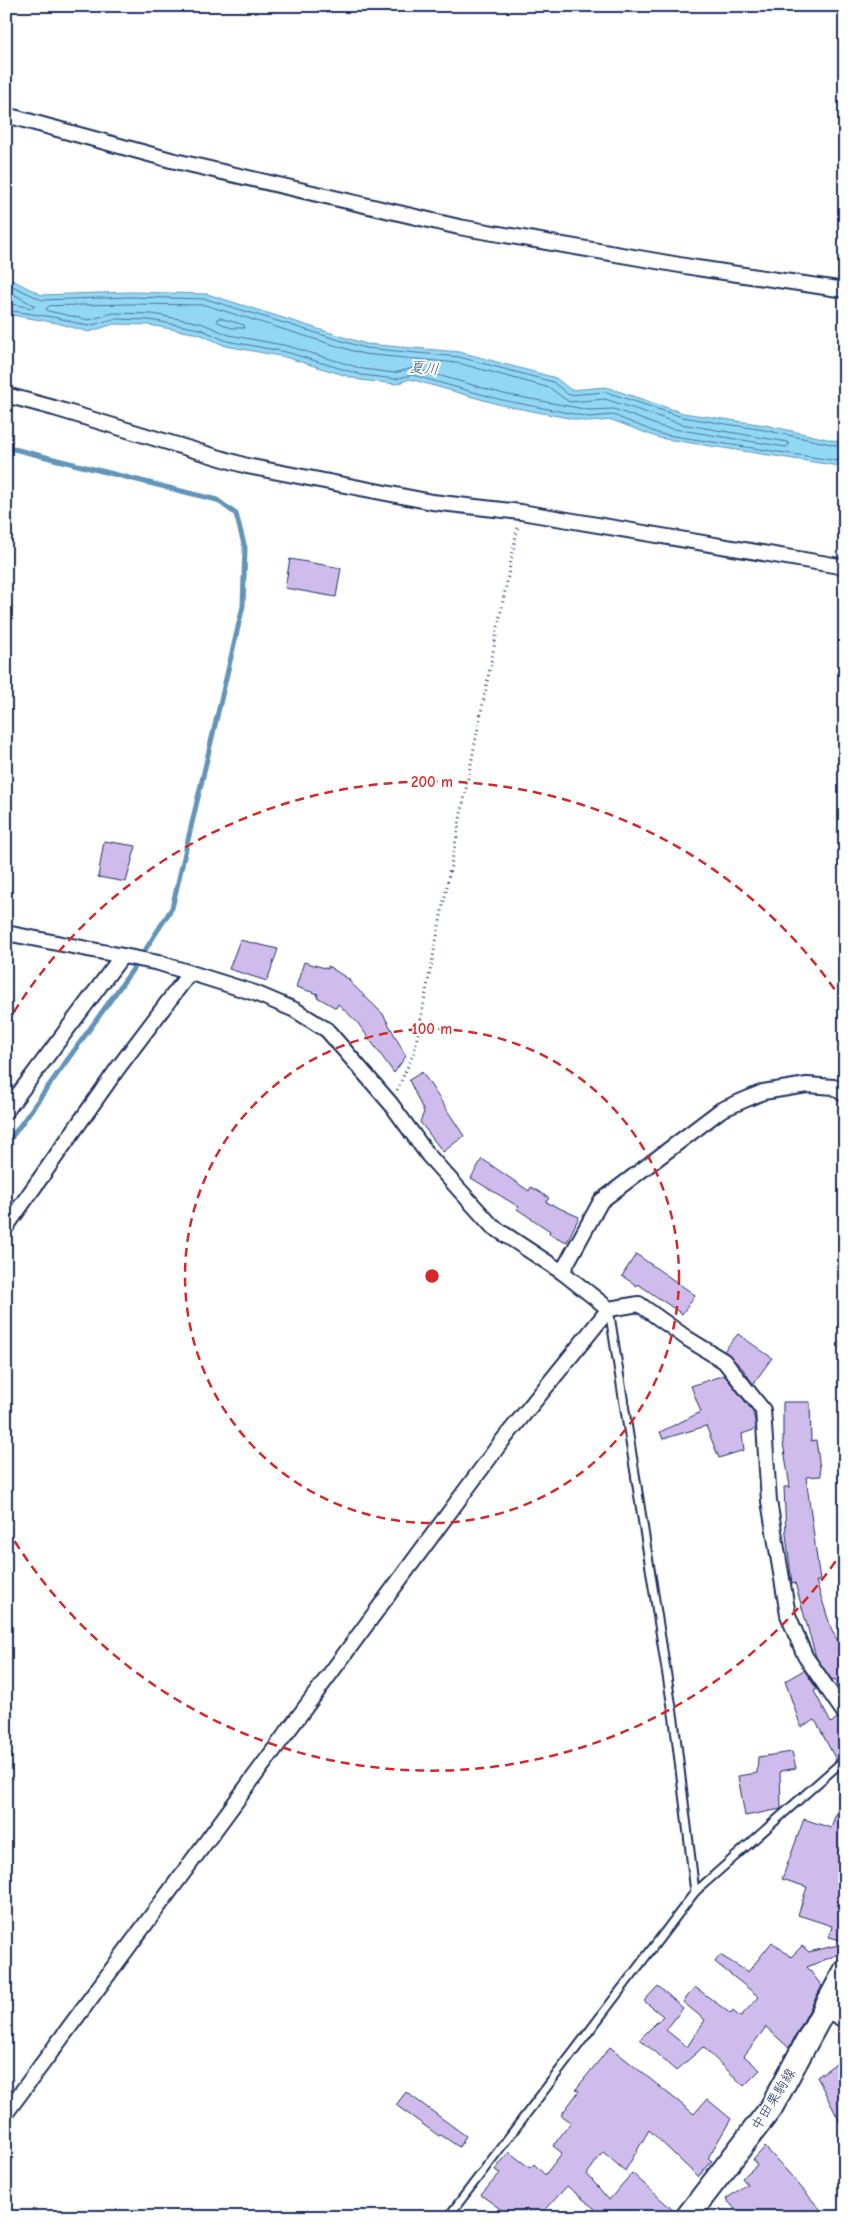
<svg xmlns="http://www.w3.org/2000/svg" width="851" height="2223" viewBox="0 0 851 2223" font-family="'Comic Neue','Klee One',sans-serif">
	<rect width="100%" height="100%" fill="#fff"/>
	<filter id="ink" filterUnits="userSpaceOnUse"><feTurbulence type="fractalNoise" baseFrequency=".02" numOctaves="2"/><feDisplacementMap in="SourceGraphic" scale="10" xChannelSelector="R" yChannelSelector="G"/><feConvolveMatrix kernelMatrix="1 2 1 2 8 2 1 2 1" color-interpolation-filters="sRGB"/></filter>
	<g filter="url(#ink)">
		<path fill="#92d8f4" stroke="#6294b8" d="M6 277 42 295 130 292 207 294 366 344 460 352 556 378 571 390 606 387 683 413 765 425 845 443V467L659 438 612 420 589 422 501 405 410 379 396 384 360 380 285 357 226 346 199 334 149 325 114 324 89 332 57 323 6 314Z"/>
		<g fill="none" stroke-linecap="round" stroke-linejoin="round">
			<g stroke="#4b739a" stroke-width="1">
				<path d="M6 283 42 300 130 297 206 299 365 348 459 357 553 382 569 395 606 392 682 417 764 430 845 447"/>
				<path d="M6 290 35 306 32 308 6 303"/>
				<path d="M130 304 205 305 363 354 458 363 550 388 569 402 605 399 681 424 788 442 789 445 786 447 662 427 614 409 589 410 504 394 413 368 394 373 363 369 288 346 229 335 201 323 152 314 113 313 89 320 48 311 46 309 49 306Z"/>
				<path d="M6 310 58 318 88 326 114 319 150 320 200 329 227 341 286 352 362 375 395 379 412 375 502 400 589 417 613 415 660 434 845 462"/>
				<path d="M220 318 244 325 245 328H231L218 322 217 319Z"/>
			</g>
			<path stroke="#6294b8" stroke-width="5" d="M6 447 217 500 236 514 245 548 243 606 172 908 133 969 6 1145"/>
		</g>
		<g fill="#d0bcec" stroke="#1b2f5e">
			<path d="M290 559 341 568 336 597 285 588Z"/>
			<path d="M104 841 136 846 126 882 98 877Z"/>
			<path d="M240 940 278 949 267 981 229 969Z"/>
			<path d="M304 962 328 969V966L350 980 349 981 383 1014 406 1056 394 1073 357 1022 338 1004 336 1008 317 997 318 994 296 987Z"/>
			<path d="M422 1072 464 1136 443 1152 420 1122 424 1112 409 1080Z"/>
			<path d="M482 1159 529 1191 531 1187 549 1198 546 1202 579 1217 567 1242 549 1234 550 1231 517 1209 519 1207 471 1178Z"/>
			<path d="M636 1254 695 1295 682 1314 638 1284 637 1286 622 1276Z"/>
			<path d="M738 1334 772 1358 753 1384 743 1369 724 1351Z"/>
			<path d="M724 1375 752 1410 755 1420 756 1429 742 1434 744 1450 719 1458 706 1426 663 1439 660 1432 701 1412 691 1386Z"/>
			<path d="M783 1402H810L811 1441 816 1440 821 1476 806 1477 820 1581H816L832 1631 845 1653V1697L835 1679 832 1680 816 1657 795 1583 792 1584 786 1534 784 1487H790L783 1443Z"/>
			<path d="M804 1670 817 1689 814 1691 831 1723 837 1718 845 1723V1754L836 1760 815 1720 801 1727 785 1681Z"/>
			<path d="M792 1752 796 1768 780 1771 781 1809 745 1816 738 1776 757 1773 758 1757Z"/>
			<path d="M843 1793 845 1794V1941L829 1937 832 1926 798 1915 807 1887 782 1879 804 1819 831 1828Z"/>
			<path d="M772 1942 791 1957 802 1946 809 1952 842 1944 844 1952 807 1967 822 1986 789 2048 766 2027 744 2056 760 2070 744 2086 703 2047 676 2071 640 2039 663 2016 644 2001 658 1986 683 2008 666 2030 687 2047 705 2020 683 2002 695 1987 731 2014 733 2011 740 2017 759 1997 715 1962 720 1955 748 1972Z"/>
			<path d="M610 2047 694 2114 707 2099 731 2119 708 2158 712 2161 698 2177 649 2130 625 2171 603 2152 587 2174 609 2200 632 2173 675 2212 674 2217H589L595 2209 567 2186 539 2217H511L481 2195 500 2173 495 2170 509 2152 530 2168 534 2164 545 2175 562 2153 553 2146 571 2122 561 2115 579 2091 576 2089Z"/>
			<path d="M845 2057V2132L817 2077Z"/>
			<path d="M406 2092 466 2136 459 2147 441 2135 439 2136 396 2105Z"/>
			<path d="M765 2147 786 2170 827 2217H742L726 2199 747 2184 742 2178 757 2165 753 2160Z"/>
		</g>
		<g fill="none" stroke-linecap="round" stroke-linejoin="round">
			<g stroke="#1b2f5e" stroke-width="11">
				<g id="lane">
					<path d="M609 1309 674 1720 695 1892"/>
					<path d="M448 2217 695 1892 845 1759"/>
				</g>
			</g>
			<g stroke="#1b2f5e" stroke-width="18">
				<g id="street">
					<path d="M6 115 171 160 459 227 697 268 845 290"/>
					<path d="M6 395 54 408 247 466 432 502 521 512 845 567"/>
					<path d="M6 933 159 963 255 993 295 1010 327 1030 391 1104 428 1155 492 1226 562 1272 609 1309"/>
					<path d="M6 1111 122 956"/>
					<path d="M6 1227 118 1068 189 974"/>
					<path d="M562 1272 601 1201 721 1110 763 1092 807 1085 834 1087 845 1095"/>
					<path d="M826 2009 845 2021"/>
					<path d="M6 2113 499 1445 609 1309 639 1304 688 1339 724 1361 763 1410 769 1501 788 1615 805 1656 845 1714"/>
				</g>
			</g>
			<g stroke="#1b2f5e" stroke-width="26">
				<path id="primary" d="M687 2217 771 2108 845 1971"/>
			</g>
			<path stroke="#1b2f5e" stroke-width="3" stroke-dasharray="1 4" stroke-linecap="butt" d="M397 1090 414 1053 518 525"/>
			<use href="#lane" stroke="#fff" stroke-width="7"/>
			<use href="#street" stroke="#fff" stroke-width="14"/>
			<use href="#primary" stroke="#fff" stroke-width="22"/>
		</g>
	</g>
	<g fill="none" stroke="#d62828" stroke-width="2.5" stroke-dasharray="9 6">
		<circle cx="432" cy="1276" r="247"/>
		<path d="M844 1549A494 494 0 0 1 6 1527M6 1025A494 494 0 0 1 844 1003"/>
	</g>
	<g text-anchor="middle" stroke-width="4" stroke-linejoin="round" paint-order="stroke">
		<g font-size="14" fill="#1b2f5e" stroke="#fff">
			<text transform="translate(773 2099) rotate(-58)" y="5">中田栗駒線</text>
		</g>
		<g font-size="15" font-style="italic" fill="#395984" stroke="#fff">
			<text transform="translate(424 368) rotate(5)" y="5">夏川</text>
		</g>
	</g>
	<circle cx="432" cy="1276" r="8" fill="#d62828" stroke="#fff" stroke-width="2.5"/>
	<g font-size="15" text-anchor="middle" font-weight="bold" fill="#d62828" stroke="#fff" stroke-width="4" stroke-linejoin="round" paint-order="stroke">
		<text x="432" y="787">200 m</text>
		<text x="432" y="1034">100 m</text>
	</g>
	<rect width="851" height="2223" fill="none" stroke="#fff" stroke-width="25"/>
	<rect x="12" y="12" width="826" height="2198" fill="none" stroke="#1b2f5e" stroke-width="2" filter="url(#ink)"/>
</svg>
